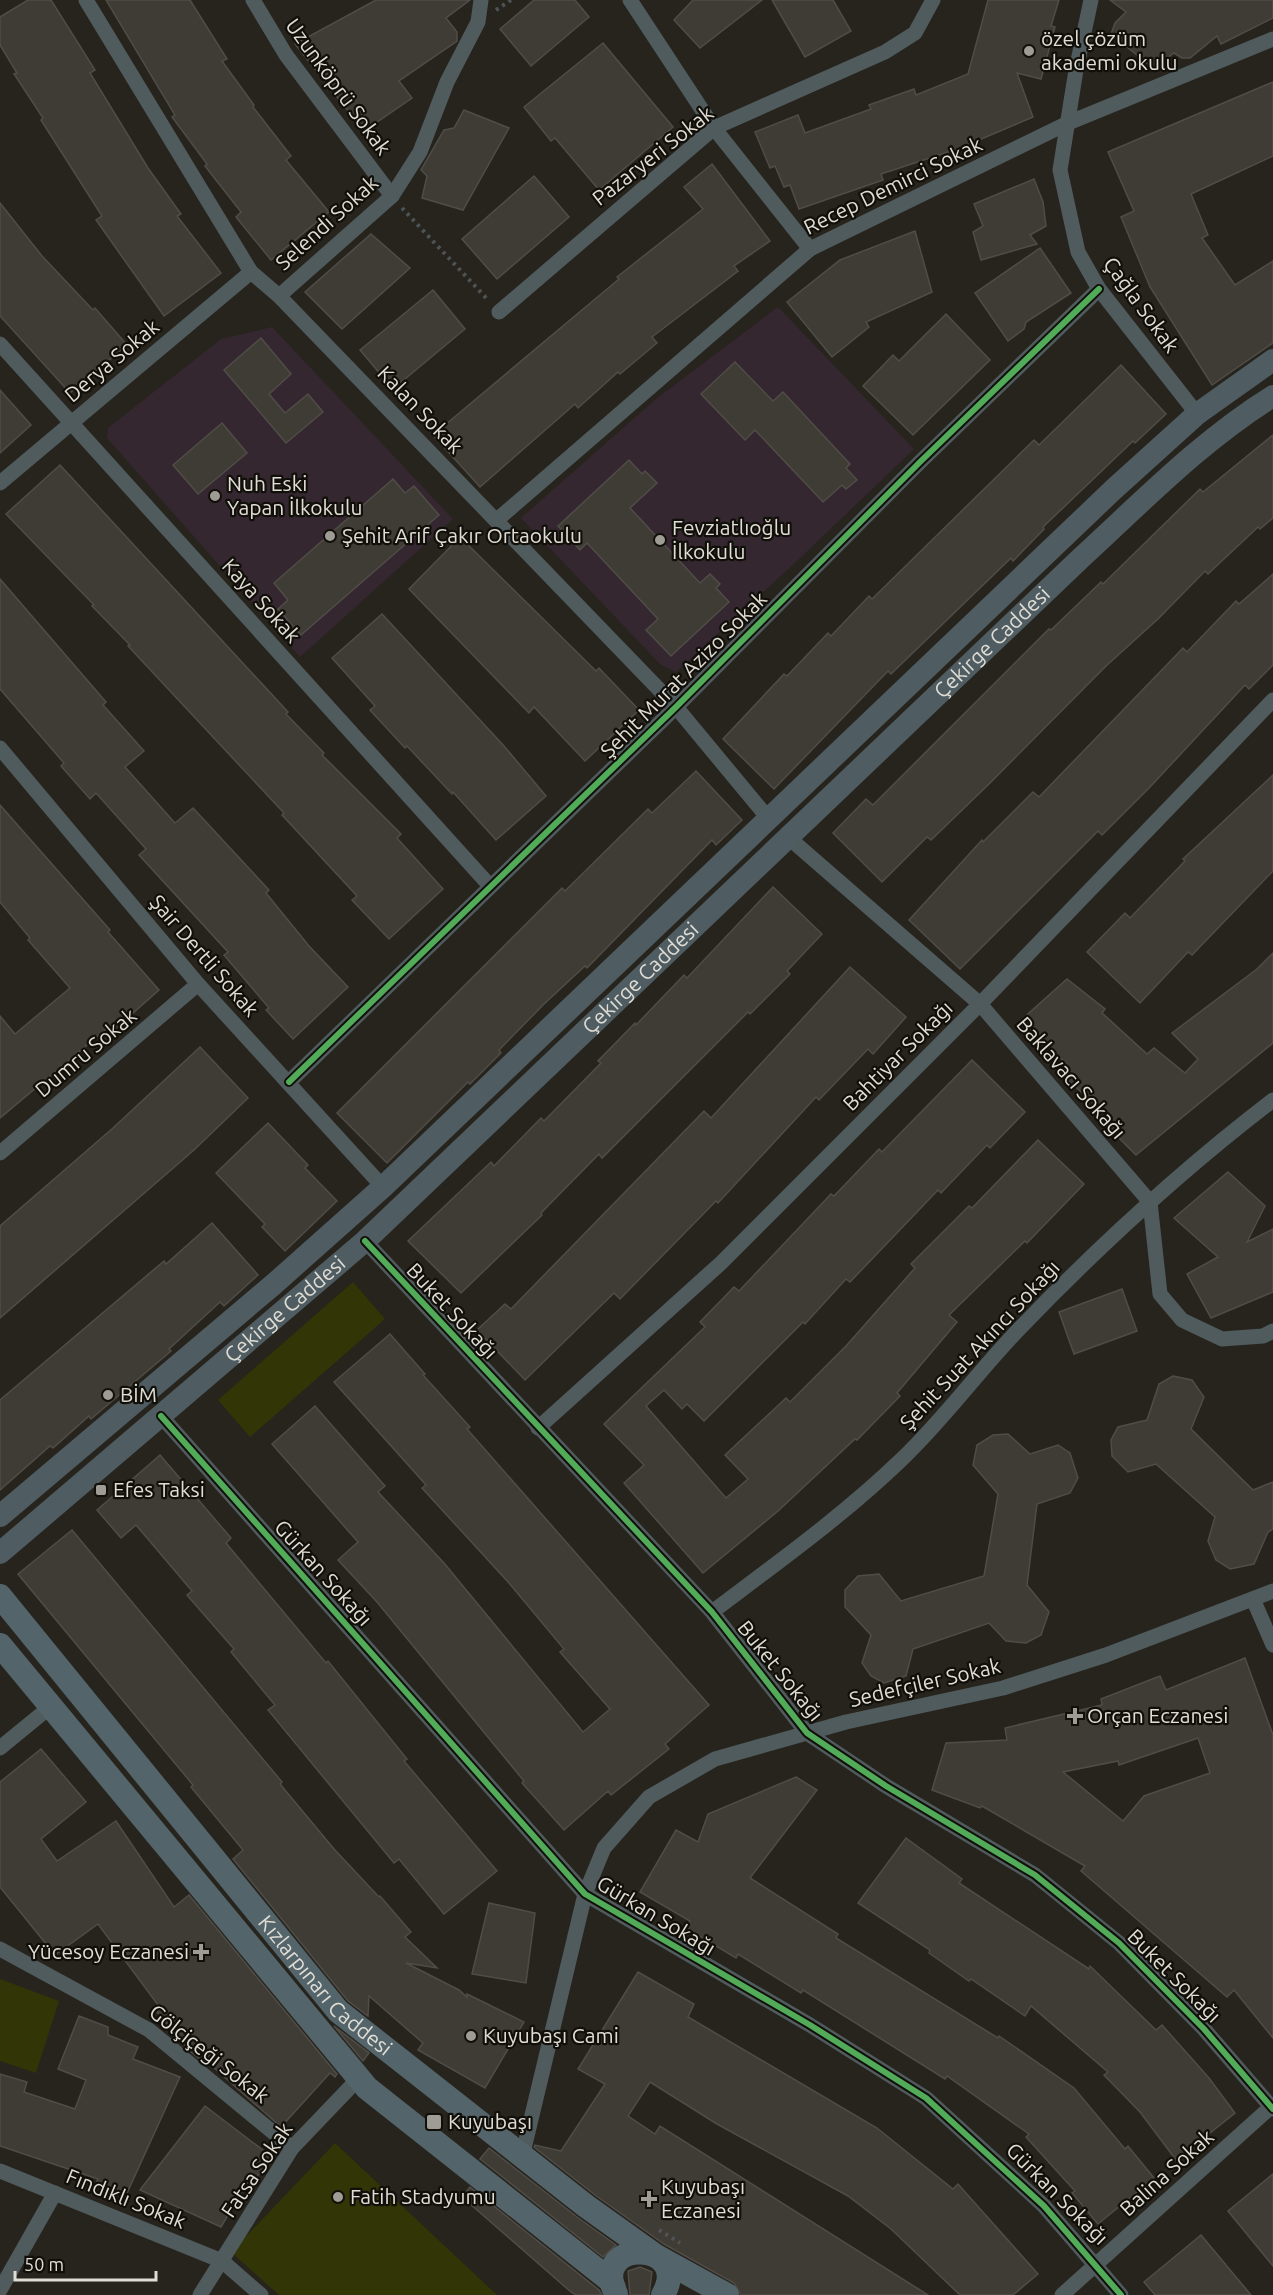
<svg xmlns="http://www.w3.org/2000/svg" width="1273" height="2295" viewBox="0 0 1273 2295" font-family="Ubuntu,sans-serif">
	<rect width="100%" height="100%" fill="#27241d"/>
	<g fill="#352730">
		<path d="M778 307 914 449 797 561 676 672 661 665 521 518 656 399Z"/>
		<path d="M272 327 453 519 300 657 107 438 108 428 221 339Z"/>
	</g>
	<g fill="#323505">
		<path d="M353 1282 385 1319 250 1437 218 1400Z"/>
		<path d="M0 1979 59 2001 36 2073 0 2061Z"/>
		<path d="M335 2143 497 2295H279L231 2252Z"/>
	</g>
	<g fill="#3f3c36" stroke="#504c47" stroke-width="1.5" fill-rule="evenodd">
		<path d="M28 0H51L95 70 90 73 148 168 181 214 177 216 221 273 164 316 96 220 102 216 41 120 43 118 14 74 17 73 0 45V17Z"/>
		<path d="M106 0H190L227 59 222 61 254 105 253 107 291 156 286 160 329 212 271 260 236 217 241 212 205 166 207 164 172 117 175 115Z"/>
		<path d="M376 0H470L446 18 457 32V41L399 81 412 98 364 131 295 44Z"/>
		<path d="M534 0H575L589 17 531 66 500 29Z"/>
		<path d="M693 0H762L700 48 674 20Z"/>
		<path d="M772 0H833L851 31 805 57Z"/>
		<path d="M988 0H1059L1051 26 1055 27 1041 79 1017 73 1033 117 960 148 881 174 883 180 799 209 790 185 784 187 775 166 770 168 755 132 798 115 805 133 871 109 869 105 914 89 916 95 968 74Z"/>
		<path d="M1110 0H1273V18L1221 44 1217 36 1190 58H1182L1174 53 1153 68 1111 34 1115 23 1126 12Z"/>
		<path d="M603 43 673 127 599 190 555 138 551 141 524 107Z"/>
		<path d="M1273 82V156L1191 194 1208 235 1202 238 1235 285 1273 261V343L1212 385 1150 287 1121 217 1134 211 1108 152Z"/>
		<path d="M464 110 509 128 463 210 422 198 427 176 421 170 444 130 454 128Z"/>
		<path d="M712 164 770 241 734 266 738 271 652 337 657 343 620 374 618 372 578 408 575 404 480 487 433 435 619 279 617 277 703 209 684 187Z"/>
		<path d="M534 176 569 217 497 279 462 239Z"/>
		<path d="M1034 179 1043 202 1046 226 1030 235 1037 244 981 260 973 232 983 226 974 204Z"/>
		<path d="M0 203 42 256 93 310 95 308 127 345 70 393 0 316Z"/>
		<path d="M915 231 932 292 866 322 869 327 832 357 787 302 840 260Z"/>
		<path d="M371 234 410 268 342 329 305 292Z"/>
		<path d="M1040 248 1071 293 1026 322 1024 329 1008 341 975 293Z"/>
		<path d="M433 290 465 329 393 389 360 350Z"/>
		<path d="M946 314 990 360 913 435 863 386 893 355 899 361Z"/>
		<path d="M261 338 291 374 269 394 285 413 308 394 323 412 286 443 224 370Z"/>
		<path d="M735 362 773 401 783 392 850 464 846 468 857 480 846 489 842 485 823 502 755 430 745 440 701 394Z"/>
		<path d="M1121 365 1166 414 1135 443 1133 441 1043 527 1044 529 1013 561 1011 558 891 674 888 671 774 789 723 739 784 674 787 676 828 633 831 636 869 596 872 599 1034 440 1039 445Z"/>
		<path d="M0 390 31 425 0 453Z"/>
		<path d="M222 423 247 453 198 494 173 465Z"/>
		<path d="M1273 435V518L1260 529 1258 527 1208 574 1205 571 1158 619 1106 666 989 784 931 840 927 837 882 882 833 833 866 799 873 805 1049 629 1051 630 1101 582 1103 584 1200 489 1203 492Z"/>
		<path d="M629 460 642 474 645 471 657 483 630 508 700 583 710 574 720 584 716 588 729 602 671 656 646 630 658 619 587 543 580 550 558 526Z"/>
		<path d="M60 465 288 712 286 714 324 753 322 755 401 834 397 838 443 889 389 939 352 900 357 896 282 815 284 813 128 646 130 645 92 606 94 605 6 514Z"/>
		<path d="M393 479 405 493 414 486 439 515 301 635 278 609 288 600 274 583Z"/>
		<path d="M460 537 596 671 599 668 639 710 585 761 534 707 529 713 409 589Z"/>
		<path d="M1273 574V665L1249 689 1245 685 1150 787 1102 835 1098 831 960 969 909 920 982 840 983 842 1033 792 1039 797 1183 648 1187 652 1236 601 1239 604Z"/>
		<path d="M0 579 106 702 103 705 144 751 125 767 175 823 193 808 269 890 266 893 309 946 348 987 293 1039 266 1010 269 1008 224 955 228 952 139 855 146 849 96 793 90 799 61 766 64 763 0 689Z"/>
		<path d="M382 614 504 746 546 796 496 840 453 792 452 794 407 746 405 748 370 710 375 706 332 658Z"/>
		<path d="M696 771 742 820 716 845 712 840 587 968 585 966 544 1004 499 1050 501 1053 470 1084 468 1082 387 1163 337 1113 562 888 565 891 648 809 652 813Z"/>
		<path d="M1273 775V871L1192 955 1188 952 1140 1003 1087 952 1125 913 1130 918 1185 861 1183 859Z"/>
		<path d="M0 805 110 930 108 932 159 990 115 1029 111 1025 0 1118V1016L15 1034 70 988 28 940 30 938 0 902Z"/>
		<path d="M773 887 822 934 787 971 790 974 750 1014 748 1012 602 1158 599 1154 541 1213 542 1215 461 1293 408 1241 491 1162 494 1166 541 1118 544 1121 601 1063 598 1061 635 1023 636 1025 684 975 687 978Z"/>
		<path d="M1273 953V1043L1136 1155 1101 1120 1107 1115 1059 1072 1067 1064 1020 1021 1067 979 1105 1009 1102 1013 1147 1054 1154 1048 1185 1073 1198 1059 1172 1033 1257 969Z"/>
		<path d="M850 967 906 1017 873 1054 868 1049 819 1100 816 1097 718 1203 716 1201 620 1299 614 1293 525 1380 477 1330 505 1304 511 1309 704 1111 711 1118Z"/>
		<path d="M200 1047 248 1098 194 1150 0 1318V1226L113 1128Z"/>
		<path d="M972 1060 1025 1112 990 1148 987 1145 941 1193 938 1190 850 1282 846 1279 805 1324 803 1322 704 1421 687 1404 682 1409 664 1390 646 1406 726 1498 748 1479 725 1455 786 1398 790 1402 846 1346 915 1268 911 1264 969 1206 972 1208 1038 1140 1084 1184 1027 1243 1025 1241 949 1315 957 1322 897 1393 900 1396 857 1440 855 1439 778 1511 703 1573 624 1483 644 1465 604 1424 705 1327 700 1322 734 1287 739 1291 831 1194 834 1196 879 1149 882 1152Z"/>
		<path d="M268 1123 308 1165 305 1168 337 1201 285 1251 262 1227 265 1224 216 1173Z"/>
		<path d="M1228 1172 1265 1206 1247 1242 1273 1229V1292L1211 1318 1187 1274 1218 1257 1174 1218Z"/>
		<path d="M212 1223 258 1275 224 1306 220 1302 169 1349 171 1351 91 1419 89 1416 53 1448 50 1446 0 1490V1400L164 1261 166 1264Z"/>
		<path d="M1122 1289 1137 1331 1074 1354 1059 1312Z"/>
		<path d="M390 1334 425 1374 423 1375 470 1427 467 1429 709 1705 665 1744 669 1749 611 1795 608 1791 564 1830 522 1783 524 1781 377 1602 338 1560 358 1542 272 1444 315 1406 385 1486 378 1492 444 1563 583 1732 610 1709 560 1652 564 1649 509 1583 422 1488 426 1485 334 1382Z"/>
		<path d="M1173 1376 1192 1380 1204 1397 1191 1429 1253 1490 1273 1482V1529L1268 1532 1254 1564 1230 1569 1216 1560 1208 1541 1215 1517 1156 1464 1128 1472 1112 1456 1111 1440 1118 1427 1147 1420 1159 1384Z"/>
		<path d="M1008 1434 1030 1454 1058 1445 1070 1453 1078 1478 1070 1493 1037 1504 1027 1585 1049 1612 1041 1635 1026 1643 1006 1641 989 1623 913 1649 906 1676 884 1683 871 1676 862 1663 871 1635 845 1607V1590L858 1576 879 1574 901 1601 984 1576 998 1494 973 1465 977 1445 993 1435Z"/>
		<path d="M160 1455 231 1538 226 1543 326 1663 328 1661 407 1759 404 1761 497 1871 444 1914 399 1859 394 1863 268 1710 275 1705 231 1652 234 1649 187 1595 192 1591 136 1525 121 1538 97 1510Z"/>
		<path d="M72 1530 282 1782 280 1784 334 1849 379 1897 380 1896 411 1932 405 1937 437 1968 406 1963 459 1990 467 1997V1994L524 2022 485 2088 418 2050 423 2043 369 1996 368 2016 348 2001 233 1859 243 1850 191 1787 193 1785 18 1574Z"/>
		<path d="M1245 1658 1273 1735V2038L1234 1990 1227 1997 1081 1871 1085 1866 982 1806 980 1808 932 1790 946 1743 1007 1740 1005 1728 1102 1705 1101 1699 1160 1676 1166 1690ZM1198 1738 1210 1773 1144 1796 1123 1821 1063 1772 1118 1761 1119 1765Z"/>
		<path d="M41 1749 86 1802 41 1839 57 1861 116 1821 174 1907 189 1895 337 2074 335 2077 330 2073 281 2127 203 2058 201 2060 191 2052 157 2012 161 2009 98 1924 55 1955 0 1887V1782Z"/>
		<path d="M796 1777 817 1790 750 1878 838 1934 836 1938 998 2038 999 2036 1074 2088 1125 2149 1128 2146 1154 2178 1098 2224 1072 2193 1075 2191 1026 2137 1029 2134 947 2076 945 2079 803 1990 801 1993 738 1954 736 1958 686 1928 690 1921 640 1892 676 1830 698 1842 708 1814Z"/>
		<path d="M906 1838 962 1879 959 1883 1089 1969 1090 1966 1156 2030 1162 2025 1209 2078 1235 2113 1176 2160 1140 2112 1104 2075 1108 2072 1031 2006 1025 2016 971 1979 969 1981 929 1953 930 1950 858 1903Z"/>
		<path d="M489 1903 535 1913 526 1983 472 1974Z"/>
		<path d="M638 1972 694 2004 688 2017 877 2128 953 2189 958 2184 1038 2274 1013 2295H960L891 2229 848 2196 717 2124 650 2082 628 2116 655 2134 660 2126 928 2295H741L734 2283 664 2244 595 2195 534 2147 535 2145 561 2151 605 2084 578 2069Z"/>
		<path d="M79 2016 108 2027V2035L138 2047 133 2059 180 2077 127 2193 97 2181 98 2179 0 2146V2074L27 2082 24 2092 75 2109 86 2080 58 2069Z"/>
		<path d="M334 2026 369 2053 363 2061Z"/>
		<path d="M205 2106 272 2157 250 2186 247 2183 221 2227 140 2190Z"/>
		<path d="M489 2148 577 2217 616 2245 603 2257 480 2159Z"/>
		<path d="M1273 2174V2266L1228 2211Z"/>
		<path d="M470 2187 599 2290 602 2295H576L571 2292 462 2197Z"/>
		<path d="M1201 2235 1251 2295H1155L1144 2282Z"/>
		<path d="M640 2267 652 2272 649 2295H630L628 2271Z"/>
	</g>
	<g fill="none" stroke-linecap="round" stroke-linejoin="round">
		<g stroke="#4e5455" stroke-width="4" stroke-dasharray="3 4.5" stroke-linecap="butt">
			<path d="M496 10 511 0"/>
			<path d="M402 208 489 301"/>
			<path d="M659 2230 680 2243"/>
		</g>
		<g stroke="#505b5d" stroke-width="15">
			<path d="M86 0 251 272 279 296 676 707 768 818"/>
			<path d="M253 0 286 55 392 196"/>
			<path d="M630 0 714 128 810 249"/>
			<path d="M1091 0 1076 70 1060 170 1078 252 1099 289 1197 414"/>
			<path d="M279 296 392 196 420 152 447 82 478 22 481 0"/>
			<path d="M499 312 714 128 885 52 915 33 933 0"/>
			<path d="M0 344 490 886"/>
			<path d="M0 483 251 272"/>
			<path d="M498 519 810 249 1068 123 1273 39"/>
			<path d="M0 748 198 984 383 1187"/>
			<path d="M789 838 980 1004 1150 1202 1160 1294 1182 1320 1222 1339 1263 1336 1273 1331"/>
			<path d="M289 1082 676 707 920 462 1099 289"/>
			<path d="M0 1153 198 984"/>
			<path d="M365 1241 712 1612 807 1733 886 1786 1035 1875 1119 1943 1204 2029 1273 2109"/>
			<path d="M161 1416 585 1894 810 2025 926 2098 1044 2206 1121 2295"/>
			<path d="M538 1428 721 1263 980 1004 1273 700"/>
			<path d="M1253 1599 1273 1645"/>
			<path d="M712 1612C777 1563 844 1515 902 1459 945 1418 980 1369 1021 1327 1099 1246 1183 1169 1273 1100"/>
			<path d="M0 1748 50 1707"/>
			<path d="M0 1949 149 2030 292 2148"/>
			<path d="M522 2157 585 1894 604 1848 649 1797 715 1759 846 1722 1003 1688 1106 1655 1273 1591"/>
			<path d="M0 2171 222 2261 261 2295"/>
			<path d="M0 2290 55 2193"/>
			<path d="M200 2295 292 2148 359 2078"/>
			<path d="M1062 2295 1273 2105"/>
		</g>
		<g stroke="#4f5d62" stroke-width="22">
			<path d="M0 1516 274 1284 383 1187 1114 489 1197 414 1273 360"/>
			<path id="s1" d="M0 1553 365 1241 1082 557C1143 501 1202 440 1273 396"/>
		</g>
		<g stroke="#53646a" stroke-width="24">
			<path id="s2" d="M0 1596 338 2011 586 2206 656 2256 727 2295"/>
			<path d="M0 1645 367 2088 611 2281 614 2288"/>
			<path d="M616 2294C588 2237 694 2240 663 2295"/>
		</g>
		<g stroke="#110f09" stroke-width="10">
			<g id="cycleway">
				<path d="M289 1082 676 707 920 462 1099 289"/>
				<path d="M365 1241 712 1612 807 1733 886 1786 1035 1875 1119 1943 1204 2029 1273 2109"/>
				<path d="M161 1416 585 1894 810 2025 926 2098 1044 2206 1121 2295"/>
			</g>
		</g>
		<use href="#cycleway" stroke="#51ab58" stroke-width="6"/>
	</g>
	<g fill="#9f9c95" stroke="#110f09" stroke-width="2">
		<circle cx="1029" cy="51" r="6"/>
		<circle cx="215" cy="496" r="6"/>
		<circle cx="330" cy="536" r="6"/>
		<circle cx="660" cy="540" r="6"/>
		<circle cx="108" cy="1395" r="6"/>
		<rect x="95" y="1484" width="12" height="12" rx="3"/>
		<path d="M1072 1707h6v6h6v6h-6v6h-6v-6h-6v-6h6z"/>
		<path d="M198 1943h6v6h6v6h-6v6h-6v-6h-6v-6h6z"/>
		<circle cx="471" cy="2036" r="6"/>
		<rect x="426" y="2114" width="16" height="16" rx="3"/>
		<circle cx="338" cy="2197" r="6"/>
		<path d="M646 2190h6v6h6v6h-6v6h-6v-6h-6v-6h6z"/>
	</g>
	<g text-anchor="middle" stroke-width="4.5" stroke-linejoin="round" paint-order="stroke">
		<g font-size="21" fill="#e0ddd5" stroke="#110f09" text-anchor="start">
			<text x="1041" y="46">özel çözüm<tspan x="1041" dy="24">akademi okulu</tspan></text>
			<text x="227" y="491">Nuh Eski<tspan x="227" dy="24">Yapan İlkokulu</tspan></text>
			<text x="672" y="535">Fevziatlıoğlu<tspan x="672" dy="24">İlkokulu</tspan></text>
			<text x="342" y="543">Şehit Arif Çakır Ortaokulu</text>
			<text x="120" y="1402">BİM</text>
			<text x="113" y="1497">Efes Taksi</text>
			<text x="1087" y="1723">Orçan Eczanesi</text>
			<text x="189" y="1959" text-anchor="end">Yücesoy Eczanesi</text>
			<text x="483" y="2043">Kuyubaşı Cami</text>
			<text x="448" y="2129">Kuyubaşı</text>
			<text x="661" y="2194">Kuyubaşı<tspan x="661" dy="24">Eczanesi</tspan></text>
			<text x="350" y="2204">Fatih Stadyumu</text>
		</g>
		<g font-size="21" fill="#e0ddd5" stroke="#110f09">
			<text transform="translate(338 87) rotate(54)" y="7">Uzunköprü Sokak</text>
			<text transform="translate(653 156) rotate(-38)" y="7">Pazaryeri Sokak</text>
			<text transform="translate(893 186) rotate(-26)" y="7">Recep Demirci Sokak</text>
			<text transform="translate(327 223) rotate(-42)" y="7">Selendi Sokak</text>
			<text transform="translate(1141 305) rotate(54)" y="7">Çağla Sokak</text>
			<text transform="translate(112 361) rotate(-40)" y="7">Derya Sokak</text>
			<text transform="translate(420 410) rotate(46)" y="7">Kalan Sokak</text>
			<text transform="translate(261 601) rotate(48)" y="7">Kaya Sokak</text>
			<text dy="7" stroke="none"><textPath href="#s1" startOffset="1347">Çekirge Caddesi</textPath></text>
			<text transform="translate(684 675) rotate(-45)" y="7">Şehit Murat Azizo Sokak</text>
			<text transform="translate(204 956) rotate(49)" y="7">Şair Dertli Sokak</text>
			<text dy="7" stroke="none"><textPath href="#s1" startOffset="861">Çekirge Caddesi</textPath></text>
			<text transform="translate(86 1053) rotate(-40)" y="7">Dumru Sokak</text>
			<text transform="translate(898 1056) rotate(-45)" y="7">Bahtiyar Sokağı</text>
			<text transform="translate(1071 1078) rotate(49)" y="7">Baklavacı Sokağı</text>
			<text dy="7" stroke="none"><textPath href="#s1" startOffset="375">Çekirge Caddesi</textPath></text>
			<text transform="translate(452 1311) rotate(47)" y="7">Buket Sokağı</text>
			<text transform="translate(980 1345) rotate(-47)" y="7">Şehit Suat Akıncı Sokağı</text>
			<text transform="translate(323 1573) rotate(48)" y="7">Gürkan Sokağı</text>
			<text transform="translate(780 1671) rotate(51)" y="7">Buket Sokağı</text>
			<text transform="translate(925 1683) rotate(-13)" y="7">Sedefçiler Sokak</text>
			<text transform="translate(656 1916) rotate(31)" y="7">Gürkan Sokağı</text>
			<text transform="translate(1174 1976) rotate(45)" y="7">Buket Sokağı</text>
			<text dy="7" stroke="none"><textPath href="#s2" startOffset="508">Kızlarpınarı Caddesi</textPath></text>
			<text transform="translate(209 2054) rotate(38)" y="7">Gölçiçeği Sokak</text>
			<text transform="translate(257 2170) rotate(-56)" y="7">Fatsa Sokak</text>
			<text transform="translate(1167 2173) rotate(-42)" y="7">Balina Sokak</text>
			<text transform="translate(1057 2194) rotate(45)" y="7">Gürkan Sokağı</text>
			<text transform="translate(126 2199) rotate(22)" y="7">Fındıklı Sokak</text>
		</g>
	</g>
	<path d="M15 2271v9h141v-9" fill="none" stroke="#e0ddd5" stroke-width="3"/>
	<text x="24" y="2271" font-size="18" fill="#e0ddd5" stroke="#110f09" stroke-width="4.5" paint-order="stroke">50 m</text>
</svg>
